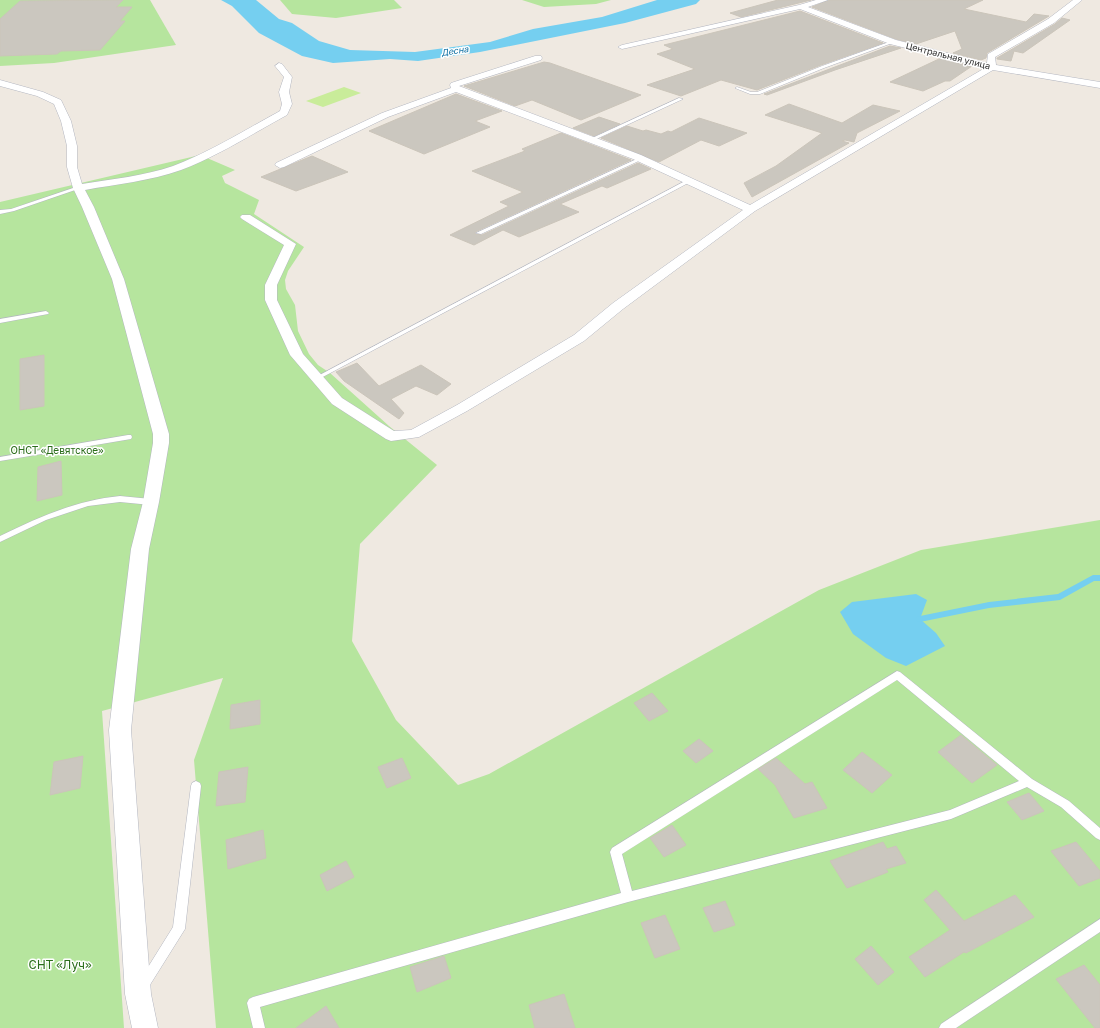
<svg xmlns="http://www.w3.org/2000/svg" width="1100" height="1028" viewBox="0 0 1100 1028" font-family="'Golos Text',sans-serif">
	<rect width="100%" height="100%" fill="#efe9e1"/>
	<g fill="#b6e59e">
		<path d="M0 0H150L176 45 54 63 0 66Z"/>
		<path d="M280 0H394L402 8 336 18 292 14Z"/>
		<path d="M522 0H611L596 4 544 7Z"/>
		<path d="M200 155 235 170 222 176 225 183 259 200 254 214 304 247 288 271 285 280 286 289 295 305 298 331 309 354 318 365 330 373 389 426 437 465 360 544 352 641 396 720 458 785 489 774 819 590 921 550 1100 520V1028H216L194 760 223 678 102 711 124 1028H0V202Z"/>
	</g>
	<path fill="#c9ec9a" d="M344 87 361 93 323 107 306 101Z"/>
	<g fill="#75cff0">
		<path d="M221 0H256L279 19 292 23 319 41 350 50 415 52 490 42 533 29 602 17 657 0H700L696 4 625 23 480 52 418 61 390 59 333 63 302 56 259 33 232 6Z"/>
		<path d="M916 594 927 600 920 619 936 633 945 646 906 666 886 658 853 634 840 612 852 602Z"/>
	</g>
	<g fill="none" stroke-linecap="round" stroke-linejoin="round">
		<path fill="#75cff0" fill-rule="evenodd" d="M1093 575H1100V581H1094L1060 600 989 608 920 622 917 621 916 619 917 617 920 616 989 602 1058 594Z"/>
	</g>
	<g fill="#cbc7bf" stroke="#cbc5ba">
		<path d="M123 0 116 7H132L120 21H125L100 50 61 51 57 54 0 56V19L20 1Z"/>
		<path d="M778 0H811L741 17 730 13Z"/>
		<path d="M829 0H983L964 9 1026 22 1034 14 1049 16 987 53 986 58 981 60 953 53 962 49 955 31 916 44 896 39 812 7Z"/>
		<path d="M800 11 883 43 821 65 757 90 721 80 681 96 647 85 695 69 657 54 673 49 664 45Z"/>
		<path d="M1062 18 1070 20 1023 53 1014 51 1011 61 997 59V58L1055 24Z"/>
		<path d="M890 46 901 48 835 70 767 95 764 94Z"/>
		<path d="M941 58 972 66 950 81H945L923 91 890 82Z"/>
		<path d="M544 62 550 63 641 95 581 120 532 100 515 106 464 86Z"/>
		<path d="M456 94 502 111 475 121 490 127 424 154 369 131Z"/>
		<path d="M789 104 842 123 873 105 900 111 857 133 854 142 845 140 842 141 849 143 752 197 744 183 776 166 822 133 765 115Z"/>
		<path d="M599 117 620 124 594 136 573 128Z"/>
		<path d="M699 118 747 133 719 146 701 140 659 162 601 138 627 126 643 131 646 130 661 134 668 131 671 132Z"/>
		<path d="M561 133 631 160 475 232V234L482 235 638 163 651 169 607 188 602 186 560 204 579 212 519 237 503 230 474 245 450 235 509 206 500 202 523 192 472 171 525 151 522 149Z"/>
		<path d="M312 156 348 172 296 191 261 177Z"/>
		<path d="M44 355V406L20 410V359Z"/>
		<path d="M357 363 379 386 421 365 451 384 437 395 416 386 391 399 404 413 399 419 344 381 336 372Z"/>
		<path d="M61 461 62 495 37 501 38 467Z"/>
		<path d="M652 693 668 711 649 721 634 703Z"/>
		<path d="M260 700V724L230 729 231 705Z"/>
		<path d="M961 735 997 765 972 783 938 752Z"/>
		<path d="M699 739 713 751 696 763 683 751Z"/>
		<path d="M862 752 892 775 872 793 843 770Z"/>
		<path d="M83 756 80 788 50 795 54 762Z"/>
		<path d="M402 758 411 778 387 788 378 767Z"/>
		<path d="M776 758 805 784 812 782 827 808 794 818 775 785 758 769Z"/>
		<path d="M248 767 245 802 216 806 219 772Z"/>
		<path d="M1029 793 1044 811 1022 820 1007 802Z"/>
		<path d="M672 825 686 845 664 857 650 838Z"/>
		<path d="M263 830 266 858 228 869 226 840Z"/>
		<path d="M883 842 887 849 896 846 906 863 886 869 888 872 847 888 830 861Z"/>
		<path d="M1076 842 1100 871V878L1079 886 1051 851Z"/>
		<path d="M346 861 354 877 327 891 320 875Z"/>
		<path d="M936 890 964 921 1015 895 1034 917 966 953 964 952 925 977 909 957 950 930 924 900Z"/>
		<path d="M725 901 735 925 714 932 703 908Z"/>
		<path d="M665 915 680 949 655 958 641 923Z"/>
		<path d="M871 946 894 972 878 985 855 959Z"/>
		<path d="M444 956 451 978 417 992 410 967Z"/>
		<path d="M1084 965 1100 985V1028H1095L1056 979Z"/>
		<path d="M564 994 575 1028H535L529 1005Z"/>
		<path d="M326 1006 339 1028H296Z"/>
	</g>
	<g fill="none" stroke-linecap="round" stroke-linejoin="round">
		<g stroke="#b4b7c1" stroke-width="1">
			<g id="lane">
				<path d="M892 41 895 42 824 68 760 94H750L735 88 737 87 751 92H757L822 66Z"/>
				<path d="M679 98 683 99 592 141 588 140Z"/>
				<path d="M639 158 643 159 481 234 476 233Z"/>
				<path d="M687 180 692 181 319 379 317 380 314 378Z"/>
				<path d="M76 187 81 188 14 211 0 214V210L11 209Z"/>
				<path d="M46 311 49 313 48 314 0 323V319Z"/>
				<path d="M128 435H131L132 437 131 439 0 461V457Z"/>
				<path d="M120 496 151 499 155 502 151 505 120 502 88 506 46 520 0 542V536C39 517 77 500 120 496Z"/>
				<path d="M897 671 900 672 1032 779 1069 801 1100 828V840L1096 838 1061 807 1027 787 951 819 628 902 260 1007 265 1028H253L247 1003 249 999 253 997 621 893 610 852 612 848ZM897 680 1019 781 950 810 632 891 622 854Z"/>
				<path d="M196 781 200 783 201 786 185 929 148 988 144 990 140 988 138 984 140 980 173 927 191 786 192 783Z"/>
				<path d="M1100 919V932L956 1028H939L941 1024Z"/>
			</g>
		</g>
		<g stroke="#b4b7c1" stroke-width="1">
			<g id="street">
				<path d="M816 0H828L808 7 896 40 987 63 988 54 1048 19 1073 0H1082L1054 23 995 57 996 65 1100 82V88L993 70 755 211 623 309 584 341 467 411 419 437 391 441 386 439 332 404 290 355 265 300V285L284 245 242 219 240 217 242 215H250L296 244 277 285V300L303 354 342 398 394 431 411 430 457 405 574 335 613 303 743 210 633 159 456 92 388 117 284 167 280 168 275 165 276 163 382 113 451 88 450 85 451 83 535 56H541L542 58 541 60 459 86 641 155 750 205 985 68 890 44 800 9 622 49 618 47 622 45 799 5Z"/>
				<path d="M279 63 282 64 292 77 289 92 292 104 287 115C252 134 218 156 181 170 150 181 117 184 85 190L94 207 124 279 169 434V443L159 502 149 549 131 730 151 994 158 1028H132L125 994 109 730 131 549 143 502 153 443V434L112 279 82 207 73 188 67 167V146L61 121 54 104 37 96 0 86V80L43 92 61 100 71 121 77 146V167L82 184C112 179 144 176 173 166 210 152 245 130 280 111L282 104 279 92 284 77 275 66Z"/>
			</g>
		</g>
		<use href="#lane" fill="#fff" fill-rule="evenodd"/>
		<use href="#street" fill="#fff" fill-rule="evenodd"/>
	</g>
	<g text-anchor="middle" stroke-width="3" stroke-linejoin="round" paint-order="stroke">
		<g font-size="9" font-style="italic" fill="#0d6fa3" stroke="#fff">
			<text transform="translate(455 51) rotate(-9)" y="3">Десна</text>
		</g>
		<g font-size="9" fill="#2e2e2e" stroke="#fff">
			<text transform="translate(948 56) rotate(14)" y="3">Центральная улица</text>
		</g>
		<g font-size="10" fill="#2c6e1b" stroke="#fff">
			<text x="57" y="454">ОНСТ «Девятское»</text>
		</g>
		<g font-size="12" fill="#2c6e1b" stroke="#fff">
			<text x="60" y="969">СНТ «Луч»</text>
		</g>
	</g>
</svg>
